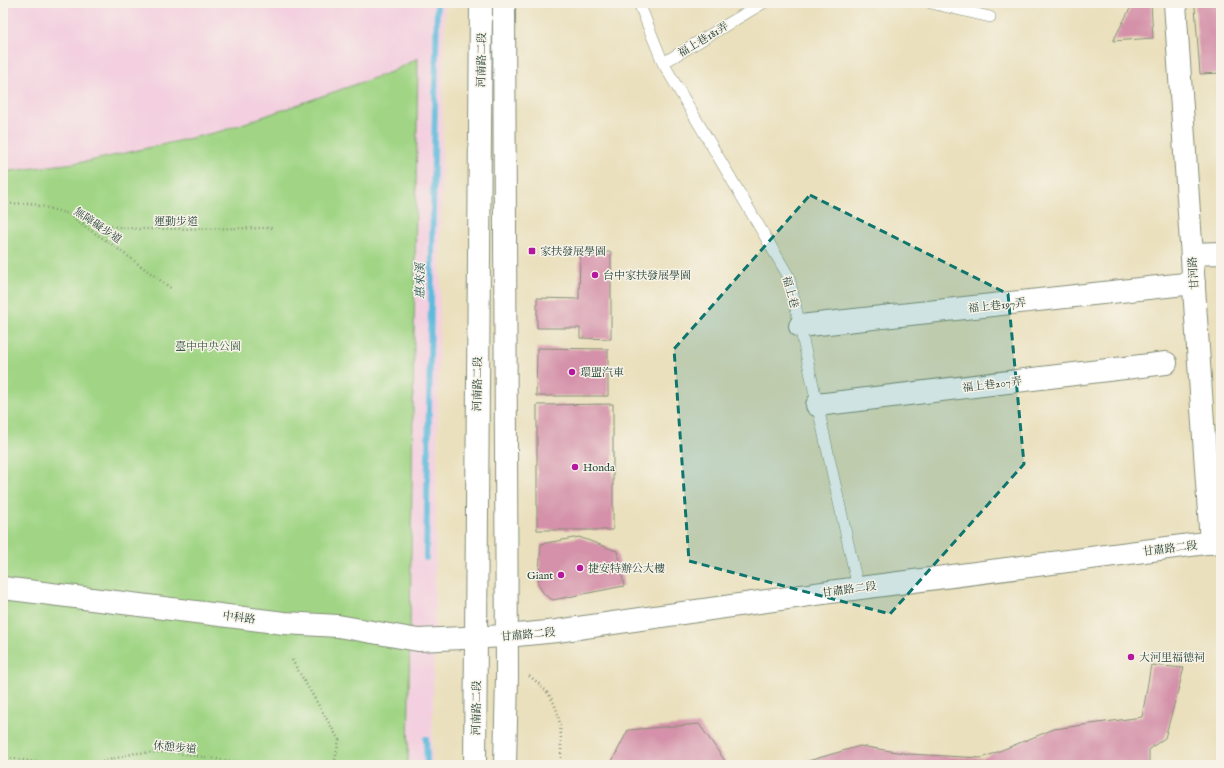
<svg xmlns="http://www.w3.org/2000/svg" width="1224" height="768" viewBox="0 0 1224 768" font-family="'IM FELL English','Noto Serif TC',serif">
	<rect width="100%" height="100%" fill="#f7f3e8"/>
	<filter id="ink" filterUnits="userSpaceOnUse"><feTurbulence type="fractalNoise" baseFrequency=".025" numOctaves="2"/><feDisplacementMap in="SourceGraphic" scale="8" xChannelSelector="R" yChannelSelector="G"/><feConvolveMatrix kernelMatrix="1 2 1 2 8 2 1 2 1" color-interpolation-filters="sRGB"/></filter>
	<filter id="wash" filterUnits="userSpaceOnUse"><feTurbulence type="fractalNoise" baseFrequency=".012" numOctaves="4" result="noise"/><feDisplacementMap in="SourceGraphic" scale="16" xChannelSelector="R" yChannelSelector="G"/><feGaussianBlur stdDeviation="0.9" result="paint"/><feColorMatrix in="noise" values="0 0 0 0 0 0 0 0 0 0 0 0 0 0 0 0 0 1.4 0 .05"/><feComposite in="paint" operator="in"/></filter>
	<g filter="url(#wash)">
		<rect width="100%" height="100%" fill="#eae0bd"/>
		<path fill="#f3cfdf" d="M3 3H445L432 765H3Z"/>
		<path fill="#a1d585" stroke="#60895c" d="M418 58 408 765H3V172L90 161 222 131 391 72Z"/>
		<g fill="none" stroke-linecap="round" stroke-linejoin="round">
			<g stroke="#5fbbdd" stroke-width="6">
				<path d="M426 558 437 3"/>
				<path d="M426 739 427 765"/>
			</g>
		</g>
		<g id="blocks">
			<g fill="#d491a9">
				<path d="M1133 3H1151L1153 38 1113 41Z"/>
				<path d="M1198 3H1221V73L1200 74 1195 7Z"/>
				<path d="M580 252H611V339L580 338V328H537V298L579 299Z"/>
				<path d="M537 348 608 349V396H536Z"/>
				<path d="M613 404V530H537V405Z"/>
				<path d="M579 537 617 551 624 586 553 600 545 595 538 585 541 544Z"/>
				<path d="M1151 665 1184 668 1165 738 1149 749V765H781L808 761 860 746 909 754 982 758 1054 729 1142 717Z"/>
				<path d="M699 724 728 765H610L628 730Z"/>
			</g>
		</g>
	</g>
	<g filter="url(#ink)">
		<use href="#blocks" fill-opacity="0" stroke="#848e78" stroke-width="1"/>
		<g fill="none" stroke-linecap="round" stroke-linejoin="round">
			<g stroke="#848e78" stroke-width="12">
				<g id="service">
					<path d="M639 3 663 63 789 277 858 588"/>
					<path d="M931 3 990 17"/>
					<path d="M663 63 763 3"/>
				</g>
			</g>
			<g stroke="#848e78" stroke-width="24">
				<g id="minor">
					<path d="M1175 3 1211 543"/>
					<path d="M1192 254 1221 253"/>
					<path d="M800 326 1194 283"/>
					<path d="M817 405 1166 363"/>
				</g>
			</g>
			<g stroke="#848e78" stroke-width="24">
				<g id="tertiary">
					<path d="M504 3 507 676 505 765"/>
					<path d="M3 588 284 623 338 626 418 640 507 636 557 631 837 591 1221 541"/>
					<path d="M475 765 481 3"/>
				</g>
			</g>
			<g stroke="#848e78" stroke-width="2.5" stroke-dasharray="1 3" stroke-linecap="butt">
				<path d="M3 204 30 203 69 214 79 223 110 243 172 289"/>
				<path d="M79 223 138 229 274 228"/>
				<path d="M292 660 339 740 334 765"/>
				<path d="M529 676C564 700 561 727 561 765"/>
				<path d="M3 757 56 765"/>
				<path d="M91 765 135 753 169 752 259 765"/>
			</g>
			<use href="#service" stroke="#fff" stroke-width="11"/>
			<use href="#minor" stroke="#fff" stroke-width="22"/>
			<use href="#tertiary" stroke="#fff" stroke-width="22"/>
		</g>
	</g>
	<path fill="#0f766e" fill-opacity="0.2" stroke="#0f766e" stroke-width="3" stroke-dasharray="8 5" stroke-linejoin="round" d="M810 195 1008 294 1024 464 890 614 689 561 674 349Z"/>
	<g fill="#b5179e" stroke="#f7f3e8" stroke-width="1.5">
		<rect x="528" y="247" width="8" height="8" rx="2"/>
		<circle cx="595" cy="275" r="4"/>
		<circle cx="572" cy="372" r="4"/>
		<circle cx="575" cy="467" r="4"/>
		<circle cx="580" cy="568" r="4"/>
		<circle cx="561" cy="575" r="4"/>
		<circle cx="1131" cy="657" r="4"/>
	</g>
	<g text-anchor="middle" stroke-width="3" stroke-linejoin="round" paint-order="stroke">
		<g font-size="11" fill="#1f3d34" stroke="#f7f3e8">
			<text transform="translate(703 39) rotate(-31)" y="4">福上巷181弄</text>
			<text transform="translate(481 60) rotate(-89)" y="4">河南路二段</text>
			<text x="176" y="225">運動步道</text>
			<text transform="translate(98 225) rotate(34)" y="4">無障礙步道</text>
			<text transform="translate(1193 273) rotate(-94)" y="4">甘河路</text>
			<text transform="translate(791 292) rotate(75)" y="4">福上巷</text>
			<text transform="translate(997 305) rotate(-6)" y="4">福上巷197弄</text>
			<text transform="translate(477 384) rotate(-89)" y="4">河南路二段</text>
			<text transform="translate(992 384) rotate(-7)" y="4">福上巷207弄</text>
			<text transform="translate(1170 548) rotate(-7)" y="4">甘肅路二段</text>
			<text transform="translate(849 589) rotate(-8)" y="4">甘肅路二段</text>
			<text transform="translate(239 617) rotate(7)" y="4">中科路</text>
			<text transform="translate(528 634) rotate(-5)" y="4">甘肅路二段</text>
			<text transform="translate(476 708) rotate(-89)" y="4">河南路二段</text>
			<text transform="translate(175 747) rotate(5)" y="4">休憩步道</text>
		</g>
		<g font-size="11" fill="#1f3d34" stroke="#f7f3e8" text-anchor="start">
			<text x="540" y="255">家扶發展學園</text>
			<text x="603" y="279">台中家扶發展學園</text>
			<text x="580" y="376">環盟汽車</text>
			<text x="583" y="471">Honda</text>
			<text x="588" y="572">捷安特辦公大樓</text>
			<text x="553" y="579" text-anchor="end">Giant</text>
			<text x="1139" y="661">大河里福德祠</text>
		</g>
		<g font-size="11" fill="#395b44" stroke="#f7f3e8">
			<text x="208" y="350">臺中中央公園</text>
		</g>
		<g font-size="12" font-style="italic" fill="#2f5c5e" stroke="#f7f3e8">
			<text transform="translate(420 281) rotate(-89)" y="4">惠來溪</text>
		</g>
	</g>
	<rect width="1224" height="768" fill="none" stroke="#f7f3e8" stroke-width="16"/>
</svg>
